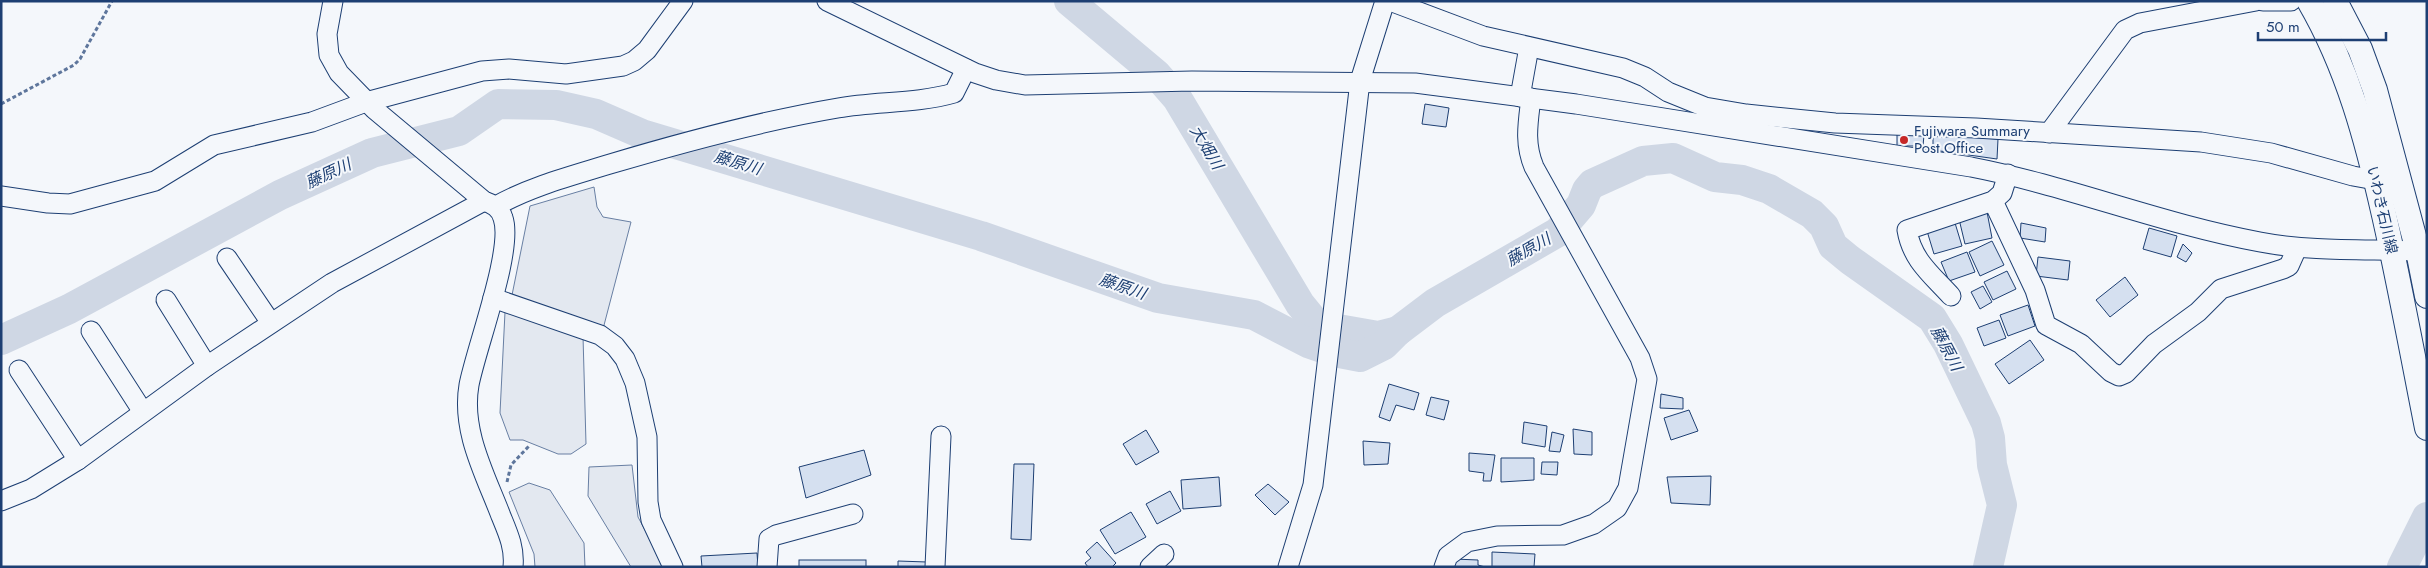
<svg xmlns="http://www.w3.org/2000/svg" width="2428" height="568" viewBox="0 0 2428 568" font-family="Jost,'Noto Sans JP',sans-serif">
	<rect width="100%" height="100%" fill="#f4f7fb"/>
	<g fill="#e3e8f0" stroke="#687fa3">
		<path d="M594 187 597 207 603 217 631 222 603 329 511 300 530 206Z"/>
		<path d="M505 312 583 336 586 444 571 454H558L523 440H510L500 413Z"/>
		<path d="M632 465 638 517 665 567H631L588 496 589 467Z"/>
		<path d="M529 483 550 490 584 543 585 567H535L534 554 509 492Z"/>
	</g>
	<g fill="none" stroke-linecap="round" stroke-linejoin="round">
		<g stroke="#cfd7e4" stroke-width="30">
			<path d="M1069 1 1156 74 1177 98 1300 304 1322 331 1338 329 1378 336 1398 331"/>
			<path d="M1 340 69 309 280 195 372 153 459 131 498 104 556 105 596 114 642 134 981 236 1158 298 1254 315 1308 343 1334 352 1360 357 1384 345 1398 331 1435 303 1558 232 1581 205 1587 190 1592 184 1643 161 1673 158 1715 177 1742 180 1769 189 1812 214 1824 226 1833 246 1850 260 1932 318 1948 344 1986 423 1990 438 1992 465 2002 505 1988 567"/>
			<path d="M2402 567 2427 517"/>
		</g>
	</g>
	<g fill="#d5e0f0" stroke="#1d3f73">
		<path d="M1425 104 1449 108 1446 127 1422 124Z"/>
		<path d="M1897 134 1924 135 1923 146H1897Z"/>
		<path d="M1933 135 1998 139 1997 159 1933 150Z"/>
		<path d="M1987 212 1992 238 1965 244 1959 219Z"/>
		<path d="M1955 223 1962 246 1934 254 1927 231Z"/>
		<path d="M2021 223 2046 228 2045 242 2020 238Z"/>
		<path d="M2149 228 2177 236 2171 257 2143 249Z"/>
		<path d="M1992 241 2004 265 1980 276 1969 252Z"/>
		<path d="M2183 244 2192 253 2186 262 2177 257Z"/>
		<path d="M1967 252 1975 272 1949 281 1941 262Z"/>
		<path d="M2038 257 2070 261 2068 280 2036 276Z"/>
		<path d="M2007 271 2016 289 1993 300 1984 282Z"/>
		<path d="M2125 277 2138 295 2110 317 2096 300Z"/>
		<path d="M1983 286 1992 302 1980 309 1971 292Z"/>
		<path d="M2028 305 2035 326 2008 336 2000 315Z"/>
		<path d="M1999 320 2006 338 1984 346 1977 328Z"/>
		<path d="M2030 340 2044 360 2009 384 1995 364Z"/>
		<path d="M1389 384 1419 393 1414 410 1396 405 1390 421 1379 417Z"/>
		<path d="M1661 394 1683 398V409L1660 408Z"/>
		<path d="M1431 397 1449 401 1444 420 1426 415Z"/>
		<path d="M1689 410 1698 431 1671 440 1664 418Z"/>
		<path d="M1524 422 1547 426 1545 447 1522 443Z"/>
		<path d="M1573 429 1592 432V455L1574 454Z"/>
		<path d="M1146 430 1159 452 1136 465 1123 444Z"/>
		<path d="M1552 432 1564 435 1560 452 1549 451Z"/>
		<path d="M1363 441 1390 443 1388 464 1364 465Z"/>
		<path d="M864 450 871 475 806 498 799 467Z"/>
		<path d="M1469 453 1495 455 1491 481H1483L1484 473 1469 471Z"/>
		<path d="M1501 458H1534V480L1501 482Z"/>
		<path d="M1542 462H1558L1557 475 1541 474Z"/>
		<path d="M1014 464H1034L1031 540 1011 539Z"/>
		<path d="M1711 476 1710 505 1671 503 1667 477Z"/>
		<path d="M1219 477 1221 506 1183 509 1181 480Z"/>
		<path d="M1268 484 1289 502 1275 515 1255 495Z"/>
		<path d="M1170 491 1181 511 1157 524 1146 504Z"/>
		<path d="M1131 512 1146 537 1115 554 1100 530Z"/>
		<path d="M1097 542 1116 563 1112 567H1088L1085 563 1091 558 1086 552Z"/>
		<path d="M1492 552 1535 554 1534 567H1492Z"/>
		<path d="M757 553 758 567H702L701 556Z"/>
		<path d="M1454 559 1478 560V565L1485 567H1454Z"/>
		<rect x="799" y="560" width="67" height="7"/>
		<path d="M898 561 927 562V567H898Z"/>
	</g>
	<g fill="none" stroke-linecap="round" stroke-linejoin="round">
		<g stroke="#1d3f73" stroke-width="21">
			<g id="minor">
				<path d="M333 1 327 34 329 55 339 73 374 109 484 201C493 204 500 208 503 218 514 249 476 348 469 385 461 431 485 474 501 516 508 533 515 548 513 567"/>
				<path d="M827 1 975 73 996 80 1025 85 1192 81 1415 83 1576 104 1971 167C2069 186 2162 224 2260 242 2312 252 2366 249 2418 251"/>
				<path d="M1390 1 1483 36 1623 68 1645 77 1668 92 1705 107 1746 114 1835 123 1976 128 2201 142 2271 153 2353 176 2375 180"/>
				<path d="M2263 1H2291"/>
				<path d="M1520 97 1529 47"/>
				<path d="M2049 133 2125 30 2140 23 2256 1"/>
				<path d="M1 196 48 203 70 204 155 181 214 145 312 122 366 102 482 71 509 69 566 74 623 66 634 61 647 50 683 1"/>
				<path d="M1993 201 2035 290 2046 325 2081 344 2111 372 2119 376 2126 373 2154 344 2198 312 2221 289 2283 269 2289 266 2297 248"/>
				<path d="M496 206C532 186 571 176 610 164 684 142 761 121 838 108 876 101 916 104 954 93L966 69"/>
				<path d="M227 258 271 323"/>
				<path d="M1951 296C1931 274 1912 260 1907 230L1993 201 2002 193 2008 174"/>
				<path d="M493 298 600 335 615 346 625 359 635 383 647 437 648 502 651 520 673 567"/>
				<path d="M166 300 207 366"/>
				<path d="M91 331 143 412"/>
				<path d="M19 370 78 460"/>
				<path d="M1 501 31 489 78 460 207 366 332 283 484 201"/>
				<path d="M767 567 769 539 776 535 853 514"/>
				<path d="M935 567 941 436"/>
				<path d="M1150 567 1164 554"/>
				<path d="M1288 567 1313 485 1360 81 1385 1"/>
				<path d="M1444 567 1448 556 1467 542 1497 536 1563 535 1594 524 1617 508 1628 488 1647 379 1640 358 1534 167C1524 143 1528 123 1531 98"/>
			</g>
		</g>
		<g stroke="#1d3f73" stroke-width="26">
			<g id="major">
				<path d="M2309 1C2348 68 2367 140 2384 215 2400 286 2413 357 2427 428"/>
				<path d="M2335 1 2360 49 2375 90 2418 251 2427 296"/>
			</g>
		</g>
		<g stroke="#5e769c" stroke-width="3" stroke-dasharray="4 2.5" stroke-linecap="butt">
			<path d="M1 104 74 65 80 59 112 1"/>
			<path d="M507 482 511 465 529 446"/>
		</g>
		<use href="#minor" stroke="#f4f7fb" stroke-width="19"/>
		<use href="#major" stroke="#f4f7fb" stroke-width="24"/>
	</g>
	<circle fill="#c62828" stroke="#f4f7fb" stroke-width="2" cx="1904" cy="140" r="5"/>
	<g text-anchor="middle" stroke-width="4" stroke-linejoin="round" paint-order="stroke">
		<g font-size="15" fill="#1d3f73" stroke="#f4f7fb" text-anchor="start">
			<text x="1914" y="136">Fujiwara Summary<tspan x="1914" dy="17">Post Office</tspan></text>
		</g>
		<g font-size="15" fill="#1d3f73" stroke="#f4f7fb">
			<text transform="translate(2382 210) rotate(77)" y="5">いわき石川線</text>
		</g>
		<g font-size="16" font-style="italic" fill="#1d3f73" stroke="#f4f7fb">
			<text transform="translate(1207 147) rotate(59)" y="6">大畑川</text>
			<text transform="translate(738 162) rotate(17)" y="6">藤原川</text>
			<text transform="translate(328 173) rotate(-25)" y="6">藤原川</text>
			<text transform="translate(1528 249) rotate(-30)" y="6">藤原川</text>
			<text transform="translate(1123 286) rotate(19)" y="6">藤原川</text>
			<text transform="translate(1947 348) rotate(62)" y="6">藤原川</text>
		</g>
	</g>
	<rect width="2428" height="568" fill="none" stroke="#1d3f73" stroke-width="5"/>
	<path d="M2258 32v8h128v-8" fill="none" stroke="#1d3f73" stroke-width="2.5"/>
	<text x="2266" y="32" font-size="15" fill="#1d3f73" stroke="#f4f7fb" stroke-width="4" paint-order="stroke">50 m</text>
</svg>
